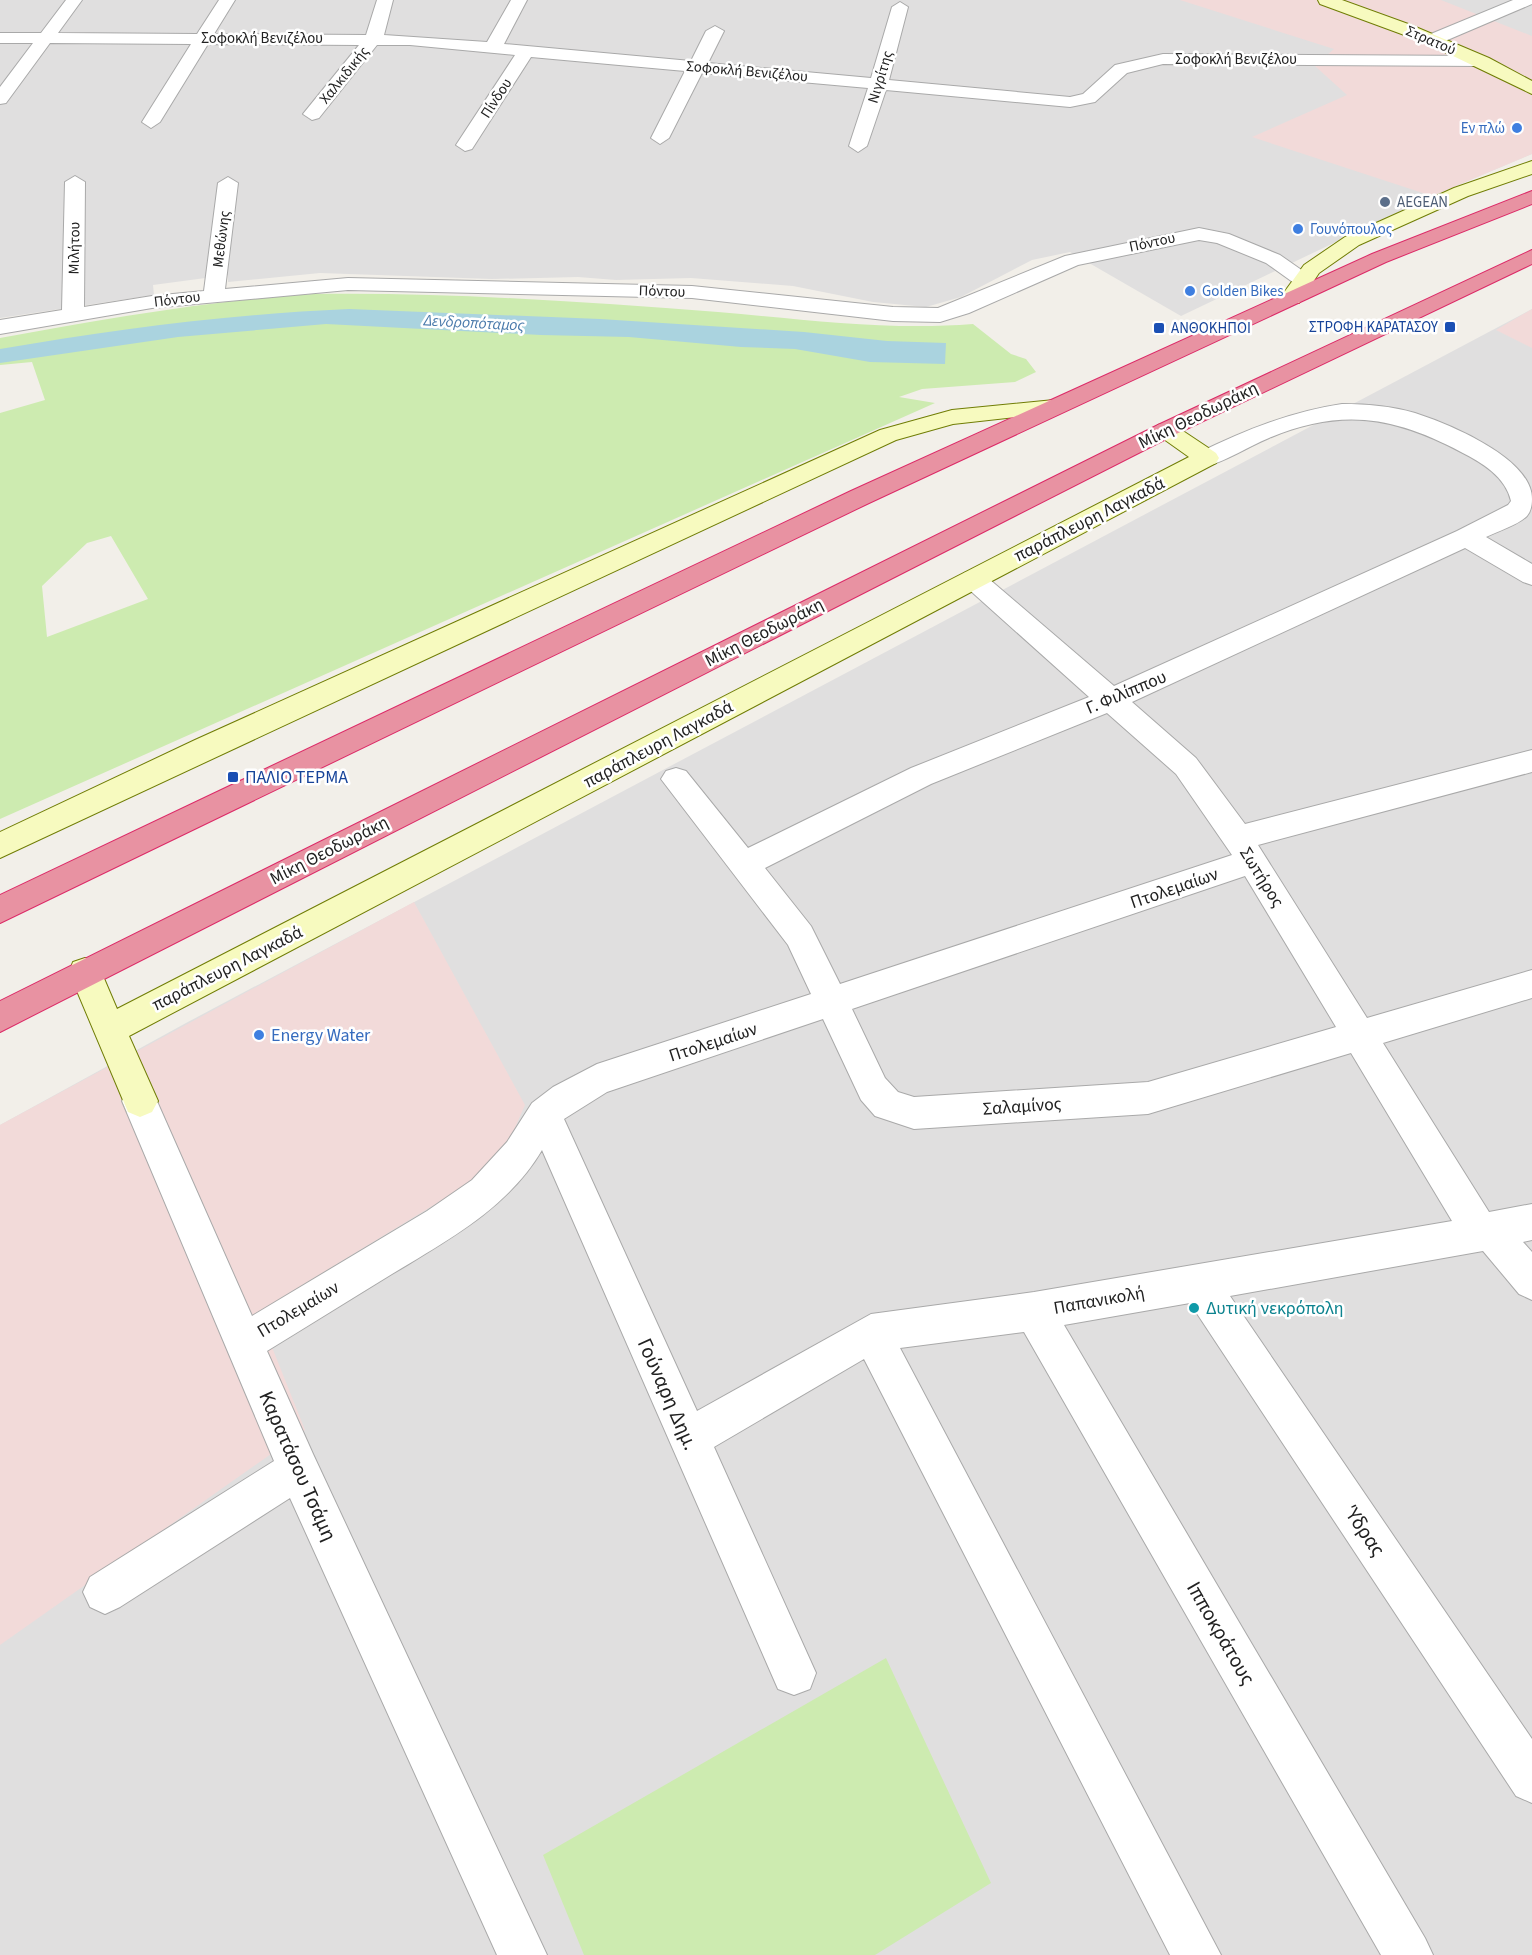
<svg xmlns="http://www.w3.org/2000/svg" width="1532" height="1955" viewBox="0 0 1532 1955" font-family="'Source Sans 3',sans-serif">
	<rect width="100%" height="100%" fill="#f2efe9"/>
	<g fill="#e0dfdf">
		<path d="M0 0H1532V154L1432 196 1181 316 1070 252 1032 260 961 297 926 307 873 302 793 286 691 278 616 280 578 277 492 279 320 273 228 282V275L153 285 154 295 0 318Z"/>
		<path d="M1532 309V1955H0V1125L186 1023Z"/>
	</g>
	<g fill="#f2dad9">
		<path d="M1180 0H1441L1532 36V154L1432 196 1252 137 1347 95 1315 66 1334 49Z"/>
		<path d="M1532 309V348L1496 330Z"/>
		<path d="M414 902 525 1105 498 1166 258 1312 305 1430 0 1645V1125Z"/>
	</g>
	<g fill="#cdebb0" fill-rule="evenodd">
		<path d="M313 294C448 292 584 302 718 312 803 319 888 331 973 324L1011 354 1026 359 1036 372 1015 382 922 389 899 397 935 403 0 819V413L45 400 32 362 0 365V338C104 319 207 301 313 294ZM111 536 148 599 47 637 42 586 87 543Z"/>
		<path d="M886 1658 991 1883 875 1955H584L543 1855Z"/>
	</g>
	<path fill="#aad3df" d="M349 309 600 319 804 332 887 341 946 343 945 364 870 362 795 349 741 347 629 337 541 335 326 324 178 337 0 363V349C116 329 231 314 349 309Z"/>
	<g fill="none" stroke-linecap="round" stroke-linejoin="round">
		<g stroke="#a9a9a9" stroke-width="2">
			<g id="street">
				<path d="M66 0H82L58 33 197 34 219 0H235L214 34 366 35 377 0H393L384 35 487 42 511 0H527L504 44 691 61 706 31 715 26 724 31 708 63 871 78 892 7 900 2 908 7 889 80 1070 97 1083 94 1115 65 1163 54 1480 56 1489 61 1480 66 1163 64 1127 73 1095 102 1070 107 886 90 867 146 858 152 849 146 868 88 702 73 669 138 660 144 651 138 685 71 531 57 472 149 465 151 456 145 515 55 410 45H377L319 118 312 120 303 114 359 45 208 44 160 122 151 128 142 122 191 44 50 43 6 103 0 104V87L33 43H0V33H41Z"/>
				<path d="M1513 0H1532V4L1438 44H1426L1423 40 1426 36Z"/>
				<path d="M75 176 85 182 84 307 152 296 204 291 218 183 228 177 238 183 225 289 348 278 692 286 893 307 938 308 1065 256 1199 228 1229 234 1280 255 1313 278 1310 283H1294L1266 263 1217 243 1199 240 1078 265 969 313 940 322 893 321 692 298 348 290 152 308 0 334V320L62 310 65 182Z"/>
				<path d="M1342 404C1367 404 1391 406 1415 413 1449 424 1532 458 1532 499 1532 505 1531 511 1527 516 1518 525 1498 531 1486 537L1532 564V585L1523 582 1465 548 1132 702 1196 758 1245 824 1532 750V772L1258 845 1367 1018 1532 970V998L1383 1043 1489 1212 1532 1204V1240L1523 1242 1532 1252V1300L1519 1294 1483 1251 1230 1296 1532 1739V1803L1516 1796 1190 1303 1064 1325 1425 1938 1433 1955H1381L1024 1332 900 1348 1221 1955H1170L864 1359 714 1447 816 1673 810 1689 794 1695 778 1689 542 1150C508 1208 448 1240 392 1274 350 1300 309 1325 267 1351L313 1454 547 1955H497L290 1498 120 1607 105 1614 90 1607 83 1592 90 1577 274 1461 122 1101 128 1090 140 1085 152 1090 252 1316 427 1211 472 1180 507 1142 532 1103 553 1087 597 1064 811 994 788 945 661 779 666 771 676 768 686 771 748 848 911 768 1089 697 964 585 960 579 964 573 973 570 982 573 1114 686 1457 531 1508 505 1511 501C1506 477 1481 462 1461 452 1393 416 1341 408 1269 438 1249 446 1229 460 1207 466L1198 463 1195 458 1198 453C1245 430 1290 412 1342 404ZM1107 713 1176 774 1232 855 840 984 811 926 765 868 931 784ZM1245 876 1336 1027 1148 1082 914 1097 898 1092 885 1078 852 1009ZM823 1019 861 1100 875 1116 914 1129 1148 1114 1351 1053 1452 1221 1034 1292 871 1314 697 1411 564 1119 607 1092Z"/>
			</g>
		</g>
		<g stroke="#707d05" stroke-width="2">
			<g id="secondary">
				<path d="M1318 0H1342L1411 25 1489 58 1532 81V94L1426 43 1320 4Z"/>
				<path d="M1532 161V174L1468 196 1359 245 1319 273 1299 303H1283L1280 298 1304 265 1345 237 1454 188Z"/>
				<path d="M1054 400 1062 402 1066 407 1062 412 953 424 896 440 0 858V832L195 740 880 430 952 410Z"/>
				<path d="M1166 423 1174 425 1216 453 1219 458 1216 463 129 1036 158 1101 152 1112 140 1117 128 1112 69 972 73 962 85 958 97 962 117 1009 1189 457 1158 435 1154 430 1158 425Z"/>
			</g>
		</g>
		<g stroke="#dc2a67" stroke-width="2">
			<g id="highway">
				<path d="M1532 191V204L1386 262 869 503 0 923V895L851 491 1372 254Z"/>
				<path d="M1532 250V264L1174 435 0 1032V1001L1158 425Z"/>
			</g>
		</g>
		<use href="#street" fill="#fff" fill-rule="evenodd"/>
		<use href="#secondary" fill="#f7fabf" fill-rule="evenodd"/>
		<use href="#highway" fill="#e892a2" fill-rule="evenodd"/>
	</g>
	<g fill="#3f7fe0" stroke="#fff" stroke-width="2">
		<circle cx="1517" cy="128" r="6"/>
		<circle cx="1298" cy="229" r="6"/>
		<circle cx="1190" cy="291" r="6"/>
		<circle cx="259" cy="1035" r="6"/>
	</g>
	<circle fill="#5c6f8a" stroke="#fff" stroke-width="2" cx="1385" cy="202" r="6"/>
	<g fill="#1a4fb4" stroke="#fff" stroke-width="2">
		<rect x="1444" y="321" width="12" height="12" rx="3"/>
		<rect x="1153" y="322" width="12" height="12" rx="3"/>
		<rect x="227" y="771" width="12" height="12" rx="3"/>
	</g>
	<circle fill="#0f9aa8" stroke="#fff" stroke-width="2" cx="1194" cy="1308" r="6"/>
	<g text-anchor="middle" stroke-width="5" stroke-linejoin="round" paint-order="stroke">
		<g font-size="15" fill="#222" stroke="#fff">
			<text x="262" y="43">Σοφοκλή Βενιζέλου</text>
			<text transform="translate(1431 40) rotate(23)" y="5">Στρατού</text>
			<text x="1236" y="64">Σοφοκλή Βενιζέλου</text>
			<text transform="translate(747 71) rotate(5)" y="5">Σοφοκλή Βενιζέλου</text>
			<text transform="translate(344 75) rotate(-51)" y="5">Χαλκιδικής</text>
			<text transform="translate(880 77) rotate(-73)" y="5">Νιγρίτης</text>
			<text transform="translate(496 98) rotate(-57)" y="5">Πίνδου</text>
			<text transform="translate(221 239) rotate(-83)" y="5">Μεθώνης</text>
			<text transform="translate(1152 242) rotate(-12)" y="5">Πόντου</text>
			<text transform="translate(74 248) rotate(-89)" y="5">Μιλήτου</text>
			<text transform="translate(662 291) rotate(2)" y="5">Πόντου</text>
			<text transform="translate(177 299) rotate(-7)" y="5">Πόντου</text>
		</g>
		<g font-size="15" fill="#366cbe" stroke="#fff" text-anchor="start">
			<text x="1505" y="133" text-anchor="end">Εν πλώ</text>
			<text x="1310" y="234">Γουνόπουλος</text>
			<text x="1202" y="296">Golden Bikes</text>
		</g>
		<g font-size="15" fill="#4e5e75" stroke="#fff" text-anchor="start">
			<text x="1397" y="207">AEGEAN</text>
		</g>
		<g font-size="15" fill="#164399" stroke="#fff" text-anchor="end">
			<text x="1438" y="332">ΣΤΡΟΦΗ ΚΑΡΑΤΑΣΟΥ</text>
			<text x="1171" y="333" text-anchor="start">ΑΝΘΟΚΗΠΟΙ</text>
		</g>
		<g font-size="16" font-style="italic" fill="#4a7aab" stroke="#fff">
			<text transform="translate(474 322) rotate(3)" y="6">Δενδροπόταμος</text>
		</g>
		<g font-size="18" fill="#222" stroke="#fff">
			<text transform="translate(1198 415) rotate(-26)" y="6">Μίκη Θεοδωράκη</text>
			<text transform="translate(1089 519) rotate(-27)" y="6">παράπλευρη Λαγκαδά</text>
			<text transform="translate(764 632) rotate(-27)" y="6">Μίκη Θεοδωράκη</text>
			<text transform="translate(1126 692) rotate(-23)" y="6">Γ. Φιλίππου</text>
			<text transform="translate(658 744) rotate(-28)" y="6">παράπλευρη Λαγκαδά</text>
			<text transform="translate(329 850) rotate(-27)" y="6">Μίκη Θεοδωράκη</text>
			<text transform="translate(1262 877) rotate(58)" y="6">Σωτήρος</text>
			<text transform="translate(1174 888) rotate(-19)" y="6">Πτολεμαίων</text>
			<text transform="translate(227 968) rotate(-27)" y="6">παράπλευρη Λαγκαδά</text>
			<text transform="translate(713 1042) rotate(-18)" y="6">Πτολεμαίων</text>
			<text transform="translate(1022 1106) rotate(-4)" y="6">Σαλαμίνος</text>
			<text transform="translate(1099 1300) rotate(-10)" y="6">Παπανικολή</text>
			<text transform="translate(298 1309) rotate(-31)" y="6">Πτολεμαίων</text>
		</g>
		<g font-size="18" fill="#164399" stroke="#fff" text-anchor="start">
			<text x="245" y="783">ΠΑΛΙΟ ΤΕΡΜΑ</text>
		</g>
		<g font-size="18" fill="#366cbe" stroke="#fff" text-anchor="start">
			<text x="271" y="1041">Energy Water</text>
		</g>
		<g font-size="18" fill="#0d838f" stroke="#fff" text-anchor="start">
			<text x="1206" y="1314">Δυτική νεκρόπολη</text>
		</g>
		<g font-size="21" fill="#222" stroke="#fff">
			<text transform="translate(668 1394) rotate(66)" y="7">Γούναρη Δημ.</text>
			<text transform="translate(298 1466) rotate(66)" y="7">Καρατάσου Τσάμη</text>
			<text transform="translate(1365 1531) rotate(56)" y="7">Ύδρας</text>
			<text transform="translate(1221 1633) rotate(60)" y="7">Ιπποκράτους</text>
		</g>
	</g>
</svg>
